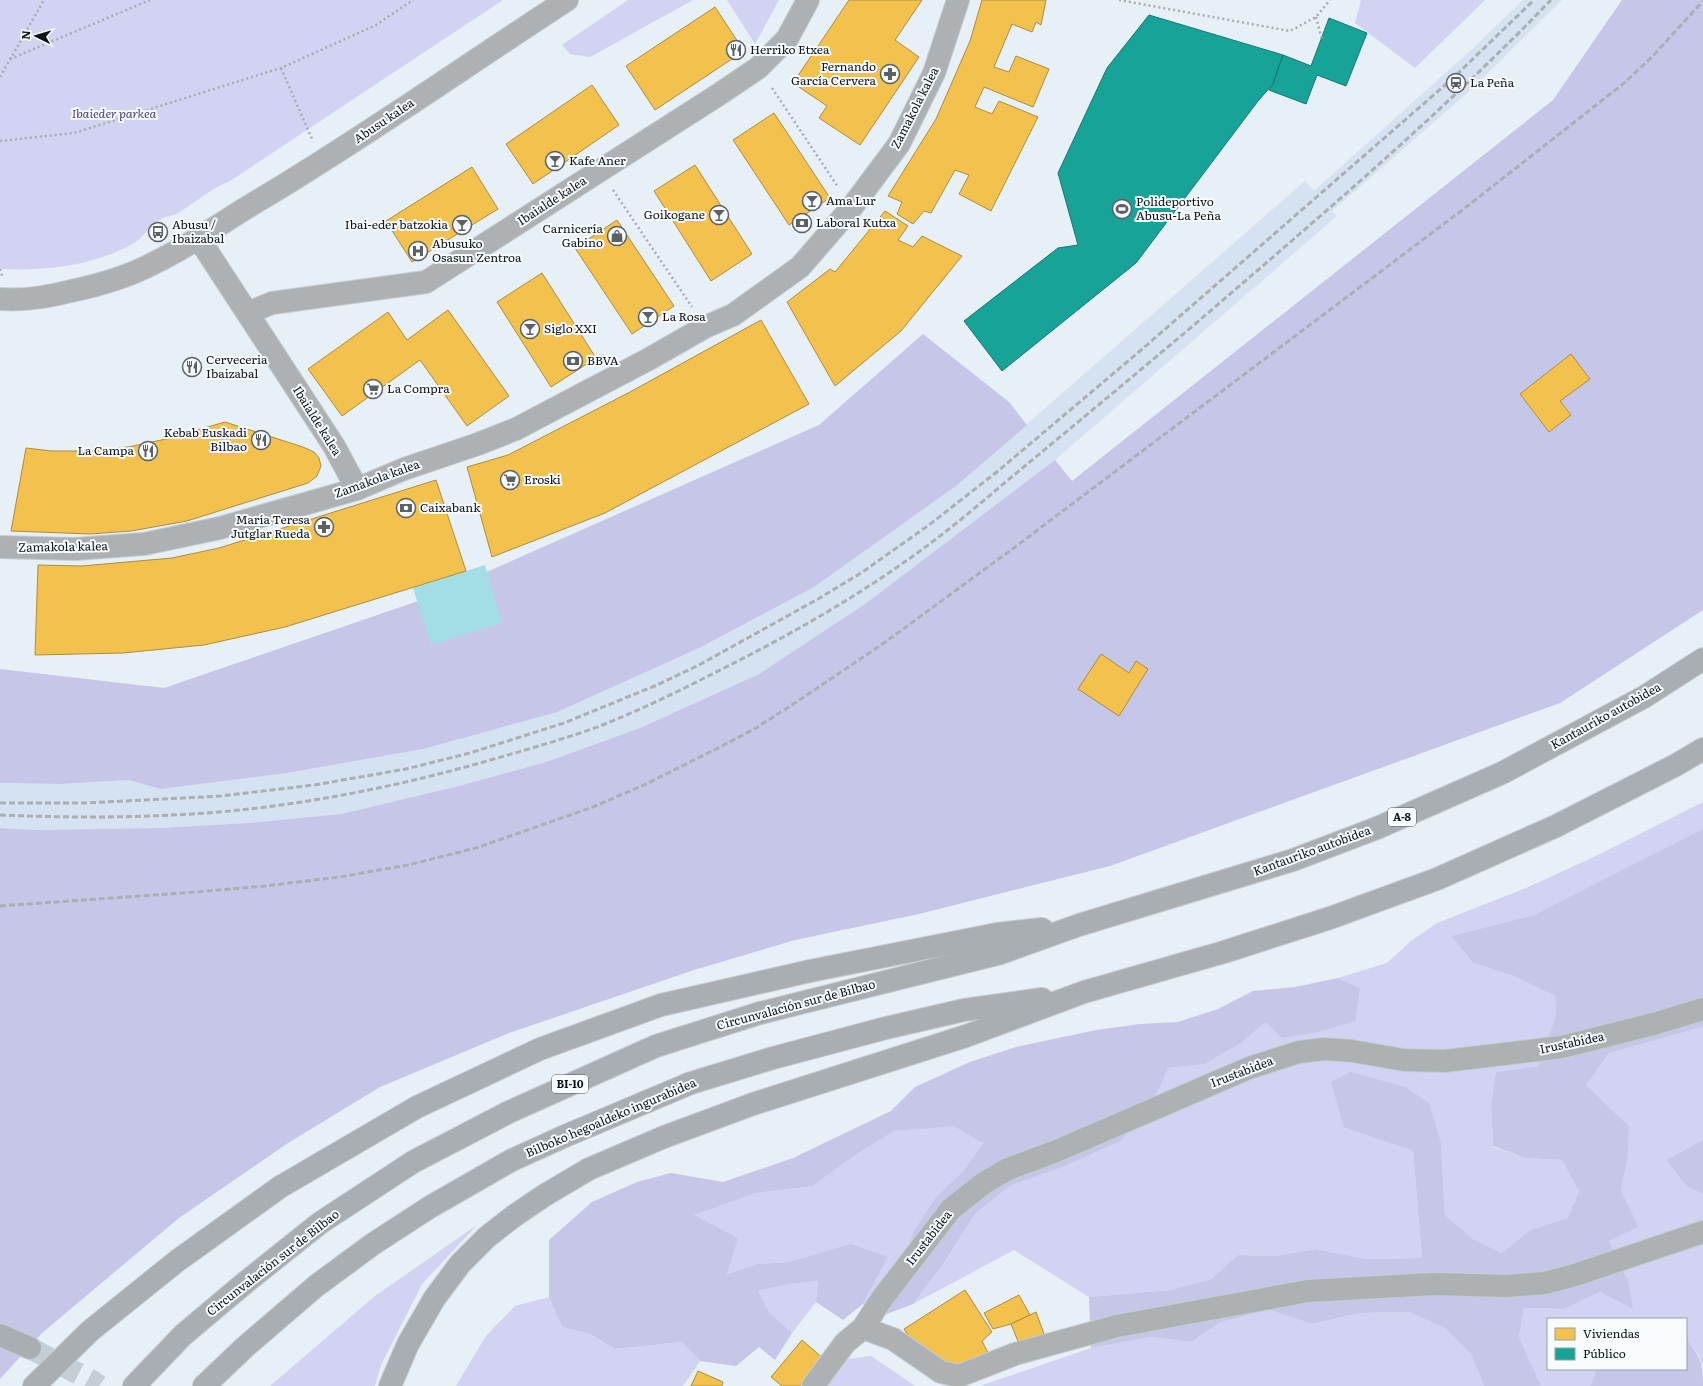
<svg xmlns="http://www.w3.org/2000/svg" width="1703" height="1386" viewBox="0 0 1703 1386" font-family="Literata,serif">
	<rect width="100%" height="100%" fill="#e7eff7"/>
	<path fill="#d5e2f1" d="M1523 0H1562L1473 88 1332 211 1337 216 1055 460 865 604 759 674 640 728 546 762 459 786 341 814 248 823 160 828 37 830 0 828V783L61 784 128 780 161 789 287 773 423 749 814 587 956 486 1305 181 1314 191 1470 51Z"/>
	<g fill="#d2d2f2">
		<path d="M0 0H503L230 181C211 188 195 203 178 213 173 216 166 216 161 219 149 226 144 237 134 243 94 266 45 271 0 269Z"/>
		<path d="M628 0H693L590 57 570 54 562 45Z"/>
		<path d="M727 0H779L755 44Z"/>
		<path d="M1361 0H1485L1415 68 1355 23Z"/>
		<path d="M1703 802V829L1681 841 1534 915 1451 936 1473 963 1514 976 1555 996 1556 1015 1538 1066 1496 1072 1491 1104 1493 1147 1525 1158 1562 1160 1579 1192 1569 1218 1530 1230 1502 1253 1473 1239 1445 1215 1441 1143 1392 1144 1413 1151 1422 1258 1366 1259 1316 1249 1275 1256 1238 1255 1211 1279 1171 1290 1089 1297 1014 1250 913 1304 943 1264 975 1214 1010 1186 1063 1167 1121 1141 1159 1090 1168 1068 1205 1064 1241 1043 1266 1022 1360 988 1338 978 1387 963 1411 941 1437 923 1526 888 1596 856Z"/>
		<path d="M1703 1027V1140L1666 1160 1686 1186 1703 1194V1367L1699 1356 1686 1338V1319H1548V1369H1597L1590 1386H1541L1519 1337 1524 1308 1564 1309 1600 1292 1632 1308 1628 1280 1609 1241 1639 1227 1621 1190 1628 1157 1629 1126 1586 1085 1609 1053Z"/>
		<path d="M954 1125 983 1143 964 1170 936 1197 884 1315 863 1304 888 1257 819 1253 788 1262 757 1264 726 1274 693 1215 756 1193 813 1186 851 1158 894 1131Z"/>
		<path d="M477 1225 422 1284 381 1365 375 1386H270L375 1296Z"/>
		<path d="M818 1281 816 1302 792 1333 769 1312 757 1291 789 1284Z"/>
		<path d="M549 1297 562 1327 590 1334 615 1349 682 1342 700 1361 683 1386H456L486 1336 515 1306Z"/>
		<path d="M1269 1310 1314 1324 1360 1313 1409 1312 1445 1328 1471 1354 1484 1386H980L1091 1348 1152 1337 1191 1342 1221 1322Z"/>
		<path d="M871 1356 915 1386H827L848 1359Z"/>
	</g>
	<g fill="#c6c6e8">
		<path d="M1622 0H1703V610L1560 703 1110 866 919 914 795 940 694 970 509 1033 380 1087 288 1143 179 1218 42 1333 0 1379V828L37 830 160 828 248 823 341 814 459 786 546 762 640 728 759 674 865 604 1055 460 1072 481 1553 100Z"/>
		<path d="M923 334 1009 402 1027 425 956 486 814 587 699 648 557 712 423 749 287 773 161 789 128 780 61 784 0 783V669L164 688 430 597 819 425Z"/>
		<path d="M1703 829V1027L1609 1053 1586 1085 1629 1126 1628 1157 1621 1190 1639 1227 1609 1241 1628 1280 1633 1309 1600 1292 1564 1309 1524 1308 1519 1337 1541 1386H1484L1471 1354 1445 1328 1409 1312 1360 1313 1313 1324 1269 1310 1221 1322 1191 1342 1152 1337 1091 1348 1089 1297 1171 1290 1211 1279 1238 1255 1275 1256 1316 1249 1366 1259 1422 1258 1413 1151 1344 1127 1331 1082 1351 1072 1405 1087 1429 1103 1441 1143 1445 1215 1473 1239 1502 1253 1530 1230 1568 1218 1579 1192 1562 1160 1525 1158 1493 1146 1491 1104 1496 1072 1538 1066 1556 1015 1555 996 1514 976 1473 963 1451 936 1534 915Z"/>
		<path d="M1338 978 1360 988 1355 1021 1318 1032 1282 1038 1266 1022 1241 1043 1205 1064 1168 1068 1159 1090 1121 1141 1063 1167 1010 1186 975 1214 943 1264 913 1304 884 1315 914 1231 936 1197 964 1170 983 1143 954 1126 894 1131 851 1158 813 1186 756 1193 694 1215 738 1238 727 1274 757 1264 788 1262 851 1244 888 1257 863 1304 843 1320 816 1302 818 1281 789 1284 758 1291 769 1312 792 1333 775 1360 759 1347 736 1366 700 1361 682 1342 615 1349 590 1334 562 1327 549 1297V1240L592 1202 637 1182 671 1173 723 1182 793 1158 891 1111 915 1087 970 1062 1016 1047 1096 1030 1140 1024 1178 1022 1218 1009 1253 991 1295 987Z"/>
		<path d="M1703 1140V1194L1686 1186 1666 1160Z"/>
		<path d="M1686 1338C1700 1358 1703 1361 1703 1386H1590L1597 1369H1686Z"/>
	</g>
	<path fill="#a3dee7" d="M485 565 502 623 431 645 413 588Z"/>
	<g fill="#f2c14e" stroke="#ae8d3e">
		<path d="M849 0H922L895 40 919 57 860 145 819 118 827 106 793 83Z"/>
		<path d="M982 0H1046L1041 25 1036 22 1032 32 1012 24 994 67 1009 72 1016 56 1049 69 1033 107 984 87 975 107 992 114 999 101 1038 117 991 211 959 194 969 175 955 170 931 213 924 211 913 224 897 214 902 202 888 196 936 119 970 41Z"/>
		<path d="M715 7 744 51 655 110 626 66Z"/>
		<path d="M592 85 619 125 533 184 506 144Z"/>
		<path d="M774 113 830 198 789 225 733 140Z"/>
		<path d="M695 165 752 254 711 281 654 191Z"/>
		<path d="M472 167 498 209 412 262 386 221Z"/>
		<path d="M885 211 908 226 898 240 913 247 922 236 962 256 901 331 835 386 787 302 830 269 835 272Z"/>
		<path d="M617 220 674 306 632 334 575 248Z"/>
		<path d="M542 273 596 358 551 387 497 302Z"/>
		<path d="M448 310 509 396 467 426 420 360 342 416 308 369 388 312 407 340Z"/>
		<path d="M761 320 809 404 605 513 492 557 467 467 508 455 630 392Z"/>
		<path d="M1571 354 1590 379 1560 401 1571 415 1549 432 1520 394Z"/>
		<path d="M225 422 303 447 314 452 319 458 321 466 317 476 308 483 187 521 131 531 90 534 11 531 26 448 52 451H86L128 447 166 439Z"/>
		<path d="M436 480 466 571 285 627 204 645 123 653 35 655 38 565 82 566 172 558 219 548Z"/>
		<path d="M1101 654 1129 673 1136 661 1148 669 1119 716 1078 689Z"/>
		<path d="M965 1290 992 1332 982 1341 990 1357 960 1367 945 1366 915 1345 904 1329Z"/>
		<path d="M1019 1295 1030 1315 1011 1324 993 1329 984 1313Z"/>
		<path d="M1036 1312 1044 1334 1019 1344 1011 1324Z"/>
		<path d="M802 1340 825 1360 805 1386H782L771 1377Z"/>
		<path d="M698 1371 723 1382 722 1386H691Z"/>
	</g>
	<g fill="#17a398" stroke="#147871">
		<path d="M1149 15 1283 55 1273 84 1258 101 1136 263 1002 371 964 321 1058 248 1078 245 1058 173 1107 68Z"/>
		<path d="M1329 18 1367 33 1346 86 1317 75 1306 104 1269 90 1273 84 1283 55 1311 66Z"/>
	</g>
	<g fill="none" stroke-linecap="round" stroke-linejoin="round">
		<path stroke="#c6ced5" stroke-width="22" stroke-dasharray="22 11" stroke-linecap="butt" d="M30 1348 92 1381 99 1386"/>
		<g stroke="#c6ccd1" stroke-width="24">
			<g id="street">
				<path d="M199 239 334 446 357 489"/>
				<path d="M0 299C23 301 48 297 71 291 100 285 128 277 154 263 192 245 225 220 261 199 365 137 465 66 567 0"/>
				<path d="M248 313 272 303 426 282 718 95 758 68 787 39 808 0"/>
				<path d="M0 547 75 549 144 544 220 528 357 489 404 469 478 444 516 429 649 359 705 327 733 315 800 267 852 207 899 144 934 73 958 0"/>
				<path d="M863 1328 893 1339 941 1372 959 1376 1015 1354 1117 1326 1308 1291 1434 1284 1506 1286 1545 1283 1575 1275 1703 1232"/>
				<path d="M813 1386 845 1343 863 1328 881 1300 951 1209 984 1183 1008 1169 1054 1152 1249 1068 1299 1052 1325 1049 1352 1051 1404 1060 1445 1061 1562 1047 1657 1023 1703 1009"/>
			</g>
		</g>
		<g stroke="#c6ccd1" stroke-width="24">
			<g id="highway">
				<path d="M0 1335 30 1348"/>
				<path d="M34 1386 90 1331 177 1261 280 1187 417 1107 540 1049 661 1005 810 971 997 934 1042 929"/>
				<path d="M134 1386 183 1335 246 1282 320 1223 413 1162 509 1112 656 1046 760 1013 1001 953 1079 925 1293 860 1377 828 1502 773 1644 697 1703 659"/>
				<path d="M204 1386 245 1347 316 1286 373 1244 430 1207 512 1160 565 1136 691 1083 773 1058 886 1028 964 1010 1042 999"/>
				<path d="M390 1386 408 1344 434 1299 460 1264 487 1237 514 1216 545 1195 589 1169 664 1137 753 1104 966 1036 1084 992 1224 952 1330 918 1437 879 1556 826 1676 765 1703 749"/>
			</g>
		</g>
		<g stroke="#a7acaf" stroke-width="2.5" stroke-dasharray="2 3" stroke-linecap="butt">
			<path d="M1119 0 1290 31 1316 17 1330 0"/>
			<path d="M1316 17 1322 40"/>
			<path d="M10 59 150 0"/>
			<path d="M281 68 312 139"/>
			<path d="M0 77 44 0"/>
			<path d="M772 88 838 187"/>
			<path d="M0 141 74 133 281 68 376 25 413 0"/>
			<path d="M613 190 692 307"/>
			<path d="M0 269 2 276"/>
		</g>
		<use href="#street" stroke="#adb1b3" stroke-width="22"/>
		<use href="#highway" stroke="#a9aeb3" stroke-width="22"/>
		<g stroke="#abafb3" stroke-width="3" stroke-dasharray="6 3" stroke-linecap="butt">
			<path d="M0 803H86L221 796 314 785 406 769 470 753 564 723 657 685 699 665 818 599 861 573 929 525 998 471 1140 351 1452 79 1534 0"/>
			<path d="M0 815C73 818 146 818 219 812 310 804 399 786 487 761 522 751 557 741 592 729 637 712 681 690 724 668 792 634 858 596 920 551 956 525 991 494 1026 465 1082 419 1138 372 1194 325 1316 220 1439 116 1551 0"/>
			<path d="M0 906 196 892 265 886 339 877 408 865 476 848 593 807 644 785 718 748 756 728 801 699 884 643 1015 547 1465 208 1623 84 1652 57 1703 1"/>
		</g>
	</g>
	<defs>
		<g id="restaurant-ring" transform="scale(1)"><circle r="9.5" fill="#f8fbfe" stroke="#5a6065" stroke-width="1.5"/><path d="M-5-6h1v4h1v-4h1v4h1v-4h1v5L-1.5 .5V6h-2V.5L-5-1ZM5-6V6H3V1.5H1.5Q1.5-4 5-6Z" fill="#5a6065"/></g>
		<g id="pharmacy-ring" transform="scale(1)"><circle r="9.5" fill="#f8fbfe" stroke="#5a6065" stroke-width="1.5"/><path d="M-2-6h4v4h4v4h-4v4h-4v-4h-4v-4h4Z" fill="#5a6065"/></g>
		<g id="station-ring" transform="scale(1)"><circle r="9.5" fill="#f8fbfe" stroke="#5a6065" stroke-width="1.5"/><path d="M-3-6H3Q5-6 5-4V2Q5 4 3 4L4.5 6H3L1.5 4h-3L-3 6H-4.5L-3 4Q-5 4-5 2V-4Q-5-6-3-6ZM-3.5-4v3h7v-3ZM-3.5 1v1.5H-2V1ZM2 1v1.5H3.5V1Z" fill="#5a6065"/></g>
		<g id="bar-ring" transform="scale(1)"><circle r="9.5" fill="#f8fbfe" stroke="#5a6065" stroke-width="1.5"/><path d="M-6-5H6L.8 .8V4.5H3.5V6h-7V4.5H-.8V.8Z" fill="#5a6065"/></g>
		<g id="stadium-ring" transform="scale(1)"><circle r="9.5" fill="#f8fbfe" stroke="#5a6065" stroke-width="1.5"/><path d="M0-5a6.5 5 0 1 0 0 10a6.5 5 0 1 0 0-10ZM-3.5-1.8h7v3.6h-7Z" fill="#5a6065"/></g>
		<g id="bank-ring" transform="scale(1)"><circle r="9.5" fill="#f8fbfe" stroke="#5a6065" stroke-width="1.5"/><path d="M-6-4H6V4H-6ZM0-2.3a2.3 2.3 0 1 0 0 4.6a2.3 2.3 0 1 0 0-4.6Z" fill="#5a6065"/></g>
		<g id="bus-ring" transform="scale(1)"><circle r="9.5" fill="#f8fbfe" stroke="#5a6065" stroke-width="1.5"/><path d="M-5-6H5V4H4V6H2V4H-2V6H-4V4H-5ZM-3.5-4V0h7V-4ZM-3.5 1.2v1.5H-2V1.2ZM2 1.2v1.5H3.5V1.2Z" fill="#5a6065"/></g>
		<g id="shop-ring" transform="scale(1)"><circle r="9.5" fill="#f8fbfe" stroke="#5a6065" stroke-width="1.5"/><path d="M-5-2.5h2.3a2.7 3.5 0 0 1 5.4 0H5L5.5 6h-11ZM-1.5-2.5h3a1.5 2.3 0 0 0-3 0Z" fill="#5a6065"/></g>
		<g id="hospital-ring" transform="scale(1)"><circle r="9.5" fill="#f8fbfe" stroke="#5a6065" stroke-width="1.5"/><path d="M-5-5h3v3.5h4V-5h3V5h-3V1.5h-4V5h-3Z" fill="#5a6065"/></g>
		<g id="supermarket-ring" transform="scale(1)"><circle r="9.5" fill="#f8fbfe" stroke="#5a6065" stroke-width="1.5"/><path d="M-6-5.5h2.5l.6 2H6L4.5 2H-2.5L-4.4-4H-6ZM-1.5 3.2a1.3 1.3 0 1 0 .1 0ZM3 3.2a1.3 1.3 0 1 0 .1 0Z" fill="#5a6065"/></g>
	</defs>
	<g fill-rule="evenodd">
		<use href="#restaurant-ring" x="736" y="50"/>
		<use href="#pharmacy-ring" x="890" y="74"/>
		<use href="#station-ring" x="1456" y="83"/>
		<use href="#bar-ring" x="555" y="161"/>
		<use href="#bar-ring" x="812" y="201"/>
		<use href="#stadium-ring" x="1122" y="209"/>
		<use href="#bar-ring" x="719" y="215"/>
		<use href="#bank-ring" x="802" y="223"/>
		<use href="#bar-ring" x="462" y="225"/>
		<use href="#bus-ring" x="158" y="232"/>
		<use href="#shop-ring" x="617" y="236"/>
		<use href="#hospital-ring" x="418" y="251"/>
		<use href="#bar-ring" x="648" y="317"/>
		<use href="#bar-ring" x="530" y="329"/>
		<use href="#bank-ring" x="573" y="361"/>
		<use href="#restaurant-ring" x="192" y="367"/>
		<use href="#supermarket-ring" x="373" y="389"/>
		<use href="#restaurant-ring" x="261" y="440"/>
		<use href="#restaurant-ring" x="148" y="451"/>
		<use href="#supermarket-ring" x="510" y="480"/>
		<use href="#bank-ring" x="406" y="508"/>
		<use href="#pharmacy-ring" x="324" y="527"/>
	</g>
	<g text-anchor="middle" stroke-width="4" stroke-linejoin="round" paint-order="stroke">
		<g fill="#f8fbfe" stroke="#54595c" stroke-width="1">
			<rect x="1388" y="808" width="28" height="18" rx="3"/>
			<rect x="552" y="1075" width="36" height="18" rx="3"/>
		</g>
		<g font-size="11" font-weight="bold" fill="#0e1317">
			<text x="1402" y="821">A-8</text>
			<text x="570" y="1088">BI-10</text>
		</g>
		<g font-size="12" fill="#0e1317" stroke="#f8fbfe" text-anchor="start">
			<text x="750" y="54">Herriko Etxea</text>
			<text x="876" y="71" text-anchor="end">Fernando<tspan x="876" dy="14">García Cervera</tspan></text>
			<text x="1470" y="87">La Peña</text>
			<text x="569" y="165">Kafe Aner</text>
			<text x="826" y="205">Ama Lur</text>
			<text x="1136" y="206">Polideportivo<tspan x="1136" dy="14">Abusu-La Peña</tspan></text>
			<text x="705" y="219" text-anchor="end">Goikogane</text>
			<text x="816" y="227">Laboral Kutxa</text>
			<text x="172" y="229">Abusu /<tspan x="172" dy="14">Ibaizabal</tspan></text>
			<text x="448" y="229" text-anchor="end">Ibai-eder batzokia</text>
			<text x="603" y="233" text-anchor="end">Carnicería<tspan x="603" dy="14">Gabino</tspan></text>
			<text x="432" y="248">Abusuko<tspan x="432" dy="14">Osasun Zentroa</tspan></text>
			<text x="662" y="321">La Rosa</text>
			<text x="544" y="333">Siglo XXI</text>
			<text x="206" y="364">Cerveceria<tspan x="206" dy="14">Ibaizabal</tspan></text>
			<text x="587" y="365">BBVA</text>
			<text x="387" y="393">La Compra</text>
			<text x="247" y="437" text-anchor="end">Kebab Euskadi<tspan x="247" dy="14">Bilbao</tspan></text>
			<text x="134" y="455" text-anchor="end">La Campa</text>
			<text x="524" y="484">Eroski</text>
			<text x="420" y="512">Caixabank</text>
			<text x="310" y="524" text-anchor="end">María Teresa<tspan x="310" dy="14">Jutglar Rueda</tspan></text>
		</g>
		<g font-size="12" fill="#0e1317" stroke="#f8fbfe">
			<text transform="translate(915 108) rotate(-63)" y="4">Zamakola kalea</text>
			<text transform="translate(384 121) rotate(-34)" y="4">Abusu kalea</text>
			<text transform="translate(552 201) rotate(-33)" y="4">Ibaialde kalea</text>
			<text transform="translate(317 421) rotate(58)" y="4">Ibaialde kalea</text>
			<text transform="translate(377 479) rotate(-20)" y="4">Zamakola kalea</text>
			<text transform="translate(63 547) rotate(-1)" y="4">Zamakola kalea</text>
			<text transform="translate(1606 716) rotate(-29)" y="4">Kantauriko autobidea</text>
			<text transform="translate(1312 851) rotate(-20)" y="4">Kantauriko autobidea</text>
			<text transform="translate(796 1005) rotate(-15)" y="4">Circunvalación sur de Bilbao</text>
			<text transform="translate(1572 1043) rotate(-12)" y="4">Irustabidea</text>
			<text transform="translate(1242 1072) rotate(-21)" y="4">Irustabidea</text>
			<text transform="translate(611 1118) rotate(-23)" y="4">Bilboko hegoaldeko ingurabidea</text>
			<text transform="translate(929 1238) rotate(-52)" y="4">Irustabidea</text>
			<text transform="translate(273 1263) rotate(-38)" y="4">Circunvalación sur de Bilbao</text>
		</g>
		<g font-size="12" font-style="italic" fill="#504286" stroke="#f8fbfe">
			<text x="114" y="118">Ibaieder parkea</text>
		</g>
	</g>
	<rect x="1547" y="1318" width="140" height="52" fill="#f8fbfe" stroke="#9a9ea2"/>
	<rect x="1555" y="1328" width="20" height="12" fill="#f2c14e" stroke="#9a9ea2"/>
	<text x="1583" y="1338" font-size="12" fill="#0e1317">Viviendas</text>
	<rect x="1555" y="1348" width="20" height="12" fill="#17a398" stroke="#9a9ea2"/>
	<text x="1583" y="1358" font-size="12" fill="#0e1317">Público</text>
	<g transform="translate(36 36) rotate(275)" stroke="#f8fbfe" stroke-width="3" paint-order="stroke">
	<path d="M0-3L7 15L0 10L-7 15Z" fill="#0e1317"/>
	<text y="-6" font-size="11" font-weight="bold" text-anchor="middle" fill="#0e1317">N</text>
	</g>
</svg>
